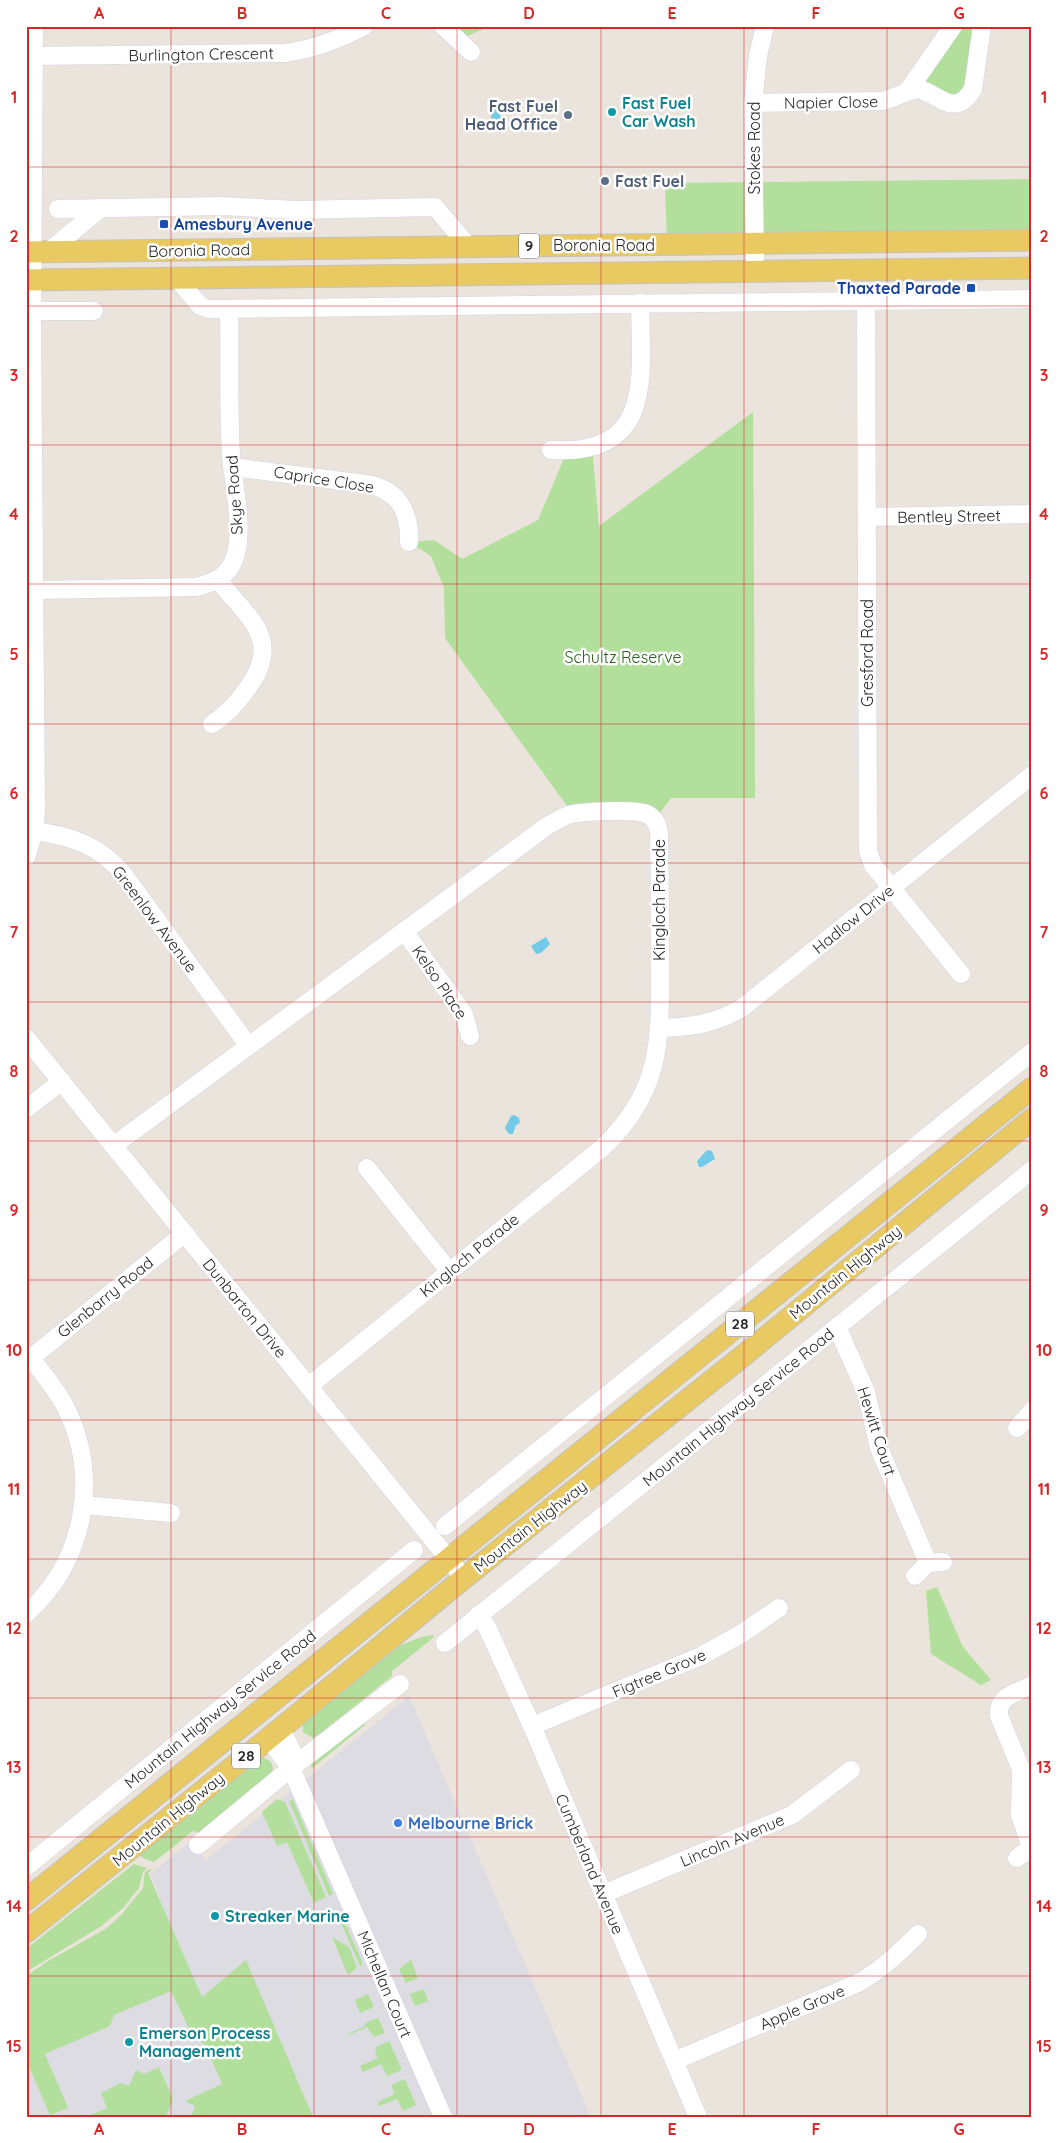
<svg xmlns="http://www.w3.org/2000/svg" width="1058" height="2143" viewBox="0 0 1058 2143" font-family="Quicksand,sans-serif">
	<rect width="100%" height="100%" fill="#ebe4dc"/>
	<path fill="#dedce3" d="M409 1696 591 2117H26V2010L160 1897 150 1874 195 1838 205 1861Z"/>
	<g fill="#b2df9b">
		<path d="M443 26H490L458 40Z"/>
		<path d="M953 26H982L962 101 919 89Z"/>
		<path d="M1032 179V235L667 245 665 183Z"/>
		<path d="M753 412 755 798H671L655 820 573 814 445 638 444 588 431 556 409 542 434 540 462 559 538 520 567 451 592 447 599 526Z"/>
		<path d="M937 1587 963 1647 991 1680 981 1685 931 1654 926 1591Z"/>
		<path d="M433 1635 434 1637 392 1671V1676L320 1734 313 1738 303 1732V1725L308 1719 401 1645 421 1637Z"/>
		<path d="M363 1723 365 1725 311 1769 312 1763Z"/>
		<path d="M263 1758C272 1760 274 1765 272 1774L200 1833 193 1831 154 1862 141 1857 140 1855 258 1760Z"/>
		<path d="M277 1799 285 1802 326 1897 314 1903 287 1842 277 1846 262 1812Z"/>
		<path d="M293 1800 333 1894 329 1896 289 1801Z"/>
		<path d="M134 1864 147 1868 143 1872 139 1888 123 1908 100 1927 26 1972V1949Z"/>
		<path d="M150 1869 152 1870 148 1873 202 1997 246 1960 313 2117H191L195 2106 186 2102 187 2100 222 2084 206 2046 191 2033 171 1991 114 2015 110 2026 45 2054 68 2108 50 2115 30 2069 26 2070V1976L48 1961 107 1928 122 1914 143 1888 145 1872Z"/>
		<path d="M336 1911 340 1912 363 1964 360 1966Z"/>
		<path d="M332 1937 349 1947 357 1968 348 1975Z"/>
		<path d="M411 1960 418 1978 406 1983 399 1969Z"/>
		<path d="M424 1989 428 2001 415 2006 410 1994Z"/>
		<path d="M368 1994 374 2007 360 2013 355 2000Z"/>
		<path d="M378 2018 385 2033 374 2037 367 2027 349 2035 348 2034 365 2026V2023Z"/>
		<path d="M389 2041 402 2070 387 2076 381 2064 363 2072 360 2066 378 2058 375 2051 377 2046Z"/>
		<path d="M159 2067 173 2099 166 2117H86L107 2108 101 2093 121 2083 129 2086 136 2070 144 2074Z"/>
		<path d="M405 2079 416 2105 403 2111 397 2099 379 2106 378 2102 395 2094 391 2085Z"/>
	</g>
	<g fill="#73cae8">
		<path d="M492 104 495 105 503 121H491Z"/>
		<path d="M546 937 550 944 541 953 536 954 531 946Z"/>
		<path d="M514 1115 519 1118 520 1123 516 1125 513 1134H509L505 1128 511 1116Z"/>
		<path d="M707 1150 712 1151 715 1159 702 1167H699L697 1161Z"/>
	</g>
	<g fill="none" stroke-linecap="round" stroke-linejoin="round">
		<g stroke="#d1d4e1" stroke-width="19">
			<g id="minor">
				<path d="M443 26 471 52"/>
				<path d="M33 56 285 53C313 49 339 40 364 26"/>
				<path d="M907 92 953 26"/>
				<path d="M753 103 882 101C895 99 906 90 919 89 940 95 955 119 973 89L982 26"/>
				<path d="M58 209 223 206 296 210 435 207 469 247"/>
				<path d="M48 252 101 208"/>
				<path d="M755 271 753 103 758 56 765 26"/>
				<path d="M177 278 200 306 209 309 1032 299"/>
				<path d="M866 300 868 851 873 865 961 974"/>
				<path d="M26 311H94"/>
				<path d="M551 450C654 456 641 379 640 303"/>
				<path d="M232 467 366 484C398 489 410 511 409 542"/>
				<path d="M867 517 1032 514"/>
				<path d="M35 590 196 587C213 583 227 577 234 560 245 534 233 482 231 454 228 406 230 357 229 309"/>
				<path d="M212 724C227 714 236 704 247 689 284 640 248 618 218 580"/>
				<path d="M34 831C71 836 100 845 124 875L248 1045"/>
				<path d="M26 857 34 831 36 811 32 328 34 26"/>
				<path d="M404 931 464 1014 470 1036"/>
				<path d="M660 1028C691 1027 715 1024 742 1008L1032 775"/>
				<path d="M26 1038 464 1578"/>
				<path d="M26 1109 62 1081"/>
				<path d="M113 1146 547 826C554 822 561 818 568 815 581 811 635 809 647 814 655 818 658 825 659 833 660 875 660 917 660 959 660 1037 664 1090 602 1148L309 1386"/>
				<path d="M367 1168 449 1271"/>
				<path d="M837 1327 866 1392 879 1448 928 1563"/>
				<path d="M26 1362 185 1233"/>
				<path d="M1017 1428 1032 1411"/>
				<path d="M84 1505 171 1513"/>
				<path d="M445 1526 1032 1052"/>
				<path d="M915 1576 928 1563 943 1562"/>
				<path d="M26 1614C84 1563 101 1478 66 1408 57 1390 43 1374 31 1358"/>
				<path d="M478 1615 487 1627 532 1726 698 2117"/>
				<path d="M445 1643 1032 1170"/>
				<path d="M532 1726 701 1656 741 1634 779 1608"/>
				<path d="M281 1729 292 1751 291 1768"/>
				<path d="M268 1739 291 1768 443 2117"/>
				<path d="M198 1845 291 1768 400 1684"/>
				<path d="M1031 1847 1020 1815 1021 1769 999 1716C997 1695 1017 1693 1032 1685"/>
				<path d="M1017 1858 1032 1847"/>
				<path d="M26 1867 414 1550"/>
				<path d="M603 1894 792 1815 851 1770"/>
				<path d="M674 2061 858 1983C881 1970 899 1953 918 1934"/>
			</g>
		</g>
		<g stroke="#c3c3c3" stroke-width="23">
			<g id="major">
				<path d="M26 252 1032 240"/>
				<path d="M26 280 1032 268"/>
				<path d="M26 1900 1032 1088"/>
				<path d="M26 1932 268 1739 464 1578 744 1355 1032 1119"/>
			</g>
		</g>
		<use href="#minor" stroke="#fff" stroke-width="18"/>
		<use href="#major" stroke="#e9c962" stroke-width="21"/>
	</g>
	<path fill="none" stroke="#d62828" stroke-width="1" stroke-opacity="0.55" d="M171 26V2117M314 26V2117M457 26V2117M601 26V2117M744 26V2117M887 26V2117M26 167H1032M26 306H1032M26 445H1032M26 584H1032M26 724H1032M26 863H1032M26 1002H1032M26 1141H1032M26 1280H1032M26 1420H1032M26 1559H1032M26 1698H1032M26 1837H1032M26 1976H1032"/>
	<g fill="#0f9aa8" stroke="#fff" stroke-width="2">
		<circle cx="612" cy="112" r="5"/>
		<circle cx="215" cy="1916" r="5"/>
		<circle cx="129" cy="2042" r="5"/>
	</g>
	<g fill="#5c6f8a" stroke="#fff" stroke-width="2">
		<circle cx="568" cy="115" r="5"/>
		<circle cx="605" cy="181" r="5"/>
	</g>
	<g fill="#1a4fb4" stroke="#fff" stroke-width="2">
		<rect x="159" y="219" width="10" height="10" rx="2.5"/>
		<rect x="966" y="283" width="10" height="10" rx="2.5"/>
	</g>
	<circle fill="#3f7fe0" stroke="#fff" stroke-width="2" cx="398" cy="1823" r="5"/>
	<g text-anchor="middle" stroke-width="5" stroke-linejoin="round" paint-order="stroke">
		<g fill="#fff" stroke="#696969" stroke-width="1">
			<rect x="519" y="233.5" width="20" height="25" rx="4"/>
			<rect x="726" y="1311.5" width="28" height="25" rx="4"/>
			<rect x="232" y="1743.5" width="28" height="25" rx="4"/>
		</g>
		<g font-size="15" font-weight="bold" fill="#292929">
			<text x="529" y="251">9</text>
			<text x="740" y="1329">28</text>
			<text x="246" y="1761">28</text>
		</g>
		<g font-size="16" fill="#292929" stroke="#fff">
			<text transform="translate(201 54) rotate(-1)" y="6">Burlington Crescent</text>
			<text transform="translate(831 102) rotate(-1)" y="6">Napier Close</text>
			<text transform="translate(754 148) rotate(-90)" y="6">Stokes Road</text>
			<text x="604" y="251">Boronia Road</text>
			<text transform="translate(199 250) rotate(-1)" y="6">Boronia Road</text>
			<text transform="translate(324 479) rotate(9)" y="6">Caprice Close</text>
			<text transform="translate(234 495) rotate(-94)" y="6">Skye Road</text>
			<text transform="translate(949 516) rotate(-1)" y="6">Bentley Street</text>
			<text transform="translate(867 653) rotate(-90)" y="6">Gresford Road</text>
			<text transform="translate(659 900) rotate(-90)" y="6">Kingloch Parade</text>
			<text transform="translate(155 919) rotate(53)" y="6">Greenlow Avenue</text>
			<text transform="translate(853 919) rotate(-39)" y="6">Hadlow Drive</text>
			<text transform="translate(440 982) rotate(56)" y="6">Kelso Place</text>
			<text transform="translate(469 1255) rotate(-39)" y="6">Kingloch Parade</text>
			<text transform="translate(845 1272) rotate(-39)" y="6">Mountain Highway</text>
			<text transform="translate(105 1297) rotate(-39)" y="6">Glenbarry Road</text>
			<text transform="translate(245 1308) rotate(51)" y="6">Dunbarton Drive</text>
			<text transform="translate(738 1407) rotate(-39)" y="6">Mountain Highway Service Road</text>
			<text transform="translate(877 1431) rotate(72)" y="6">Hewitt Court</text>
			<text transform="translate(530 1526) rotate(-38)" y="6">Mountain Highway</text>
			<text transform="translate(659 1673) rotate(-23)" y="6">Figtree Grove</text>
			<text transform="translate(220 1709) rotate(-39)" y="6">Mountain Highway Service Road</text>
			<text transform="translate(168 1819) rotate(-39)" y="6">Mountain Highway</text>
			<text transform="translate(732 1840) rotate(-23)" y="6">Lincoln Avenue</text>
			<text transform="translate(590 1864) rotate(67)" y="6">Cumberland Avenue</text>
			<text transform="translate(385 1984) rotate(67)" y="6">Michellan Court</text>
			<text transform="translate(802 2007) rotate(-23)" y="6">Apple Grove</text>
		</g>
		<g font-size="16" font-weight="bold" fill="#0d838f" stroke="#fff" text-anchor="start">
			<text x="622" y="109">Fast Fuel<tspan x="622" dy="18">Car Wash</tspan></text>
			<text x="225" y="1922">Streaker Marine</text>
			<text x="139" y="2039">Emerson Process<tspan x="139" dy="18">Management</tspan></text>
		</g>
		<g font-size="16" font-weight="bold" fill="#4e5e75" stroke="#fff" text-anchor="end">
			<text x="558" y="112">Fast Fuel<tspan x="558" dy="18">Head Office</tspan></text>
			<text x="615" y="187" text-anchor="start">Fast Fuel</text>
		</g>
		<g font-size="16" font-weight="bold" fill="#164399" stroke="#fff" text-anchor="start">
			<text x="174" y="230">Amesbury Avenue</text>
			<text x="961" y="294" text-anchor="end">Thaxted Parade</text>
		</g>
		<g font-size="16" fill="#2c621d" stroke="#fff">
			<text x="623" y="663">Schultz Reserve</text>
		</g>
		<g font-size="16" font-weight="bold" fill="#366cbe" stroke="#fff" text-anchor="start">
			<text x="408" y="1829">Melbourne Brick</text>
		</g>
	</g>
	<rect width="1058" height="2143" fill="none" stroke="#ffffff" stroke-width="55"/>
	<rect x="28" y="28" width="1002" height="2088" fill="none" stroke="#d62828" stroke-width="2"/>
	<g font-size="16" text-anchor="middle" font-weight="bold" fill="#d62828">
		<text x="99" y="19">A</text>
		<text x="242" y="19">B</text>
		<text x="386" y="19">C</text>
		<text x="529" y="19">D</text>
		<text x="672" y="19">E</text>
		<text x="816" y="19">F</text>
		<text x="959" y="19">G</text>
		<text x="14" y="103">1</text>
		<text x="1044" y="103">1</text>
		<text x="14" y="242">2</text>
		<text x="1044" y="242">2</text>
		<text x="14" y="381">3</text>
		<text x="1044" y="381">3</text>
		<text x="14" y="520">4</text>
		<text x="1044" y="520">4</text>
		<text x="14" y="660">5</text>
		<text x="1044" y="660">5</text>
		<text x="14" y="799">6</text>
		<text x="1044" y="799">6</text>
		<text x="14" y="938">7</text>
		<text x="1044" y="938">7</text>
		<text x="14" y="1077">8</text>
		<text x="1044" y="1077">8</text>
		<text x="14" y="1216">9</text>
		<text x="1044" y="1216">9</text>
		<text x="14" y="1356">10</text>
		<text x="1044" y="1356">10</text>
		<text x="14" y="1495">11</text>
		<text x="1044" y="1495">11</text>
		<text x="14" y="1634">12</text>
		<text x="1044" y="1634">12</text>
		<text x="14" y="1773">13</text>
		<text x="1044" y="1773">13</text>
		<text x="14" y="1912">14</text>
		<text x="1044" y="1912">14</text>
		<text x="14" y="2052">15</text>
		<text x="1044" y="2052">15</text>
		<text x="99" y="2135">A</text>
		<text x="242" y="2135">B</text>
		<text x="386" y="2135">C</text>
		<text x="529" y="2135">D</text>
		<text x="672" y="2135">E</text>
		<text x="816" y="2135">F</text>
		<text x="959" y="2135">G</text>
	</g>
</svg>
